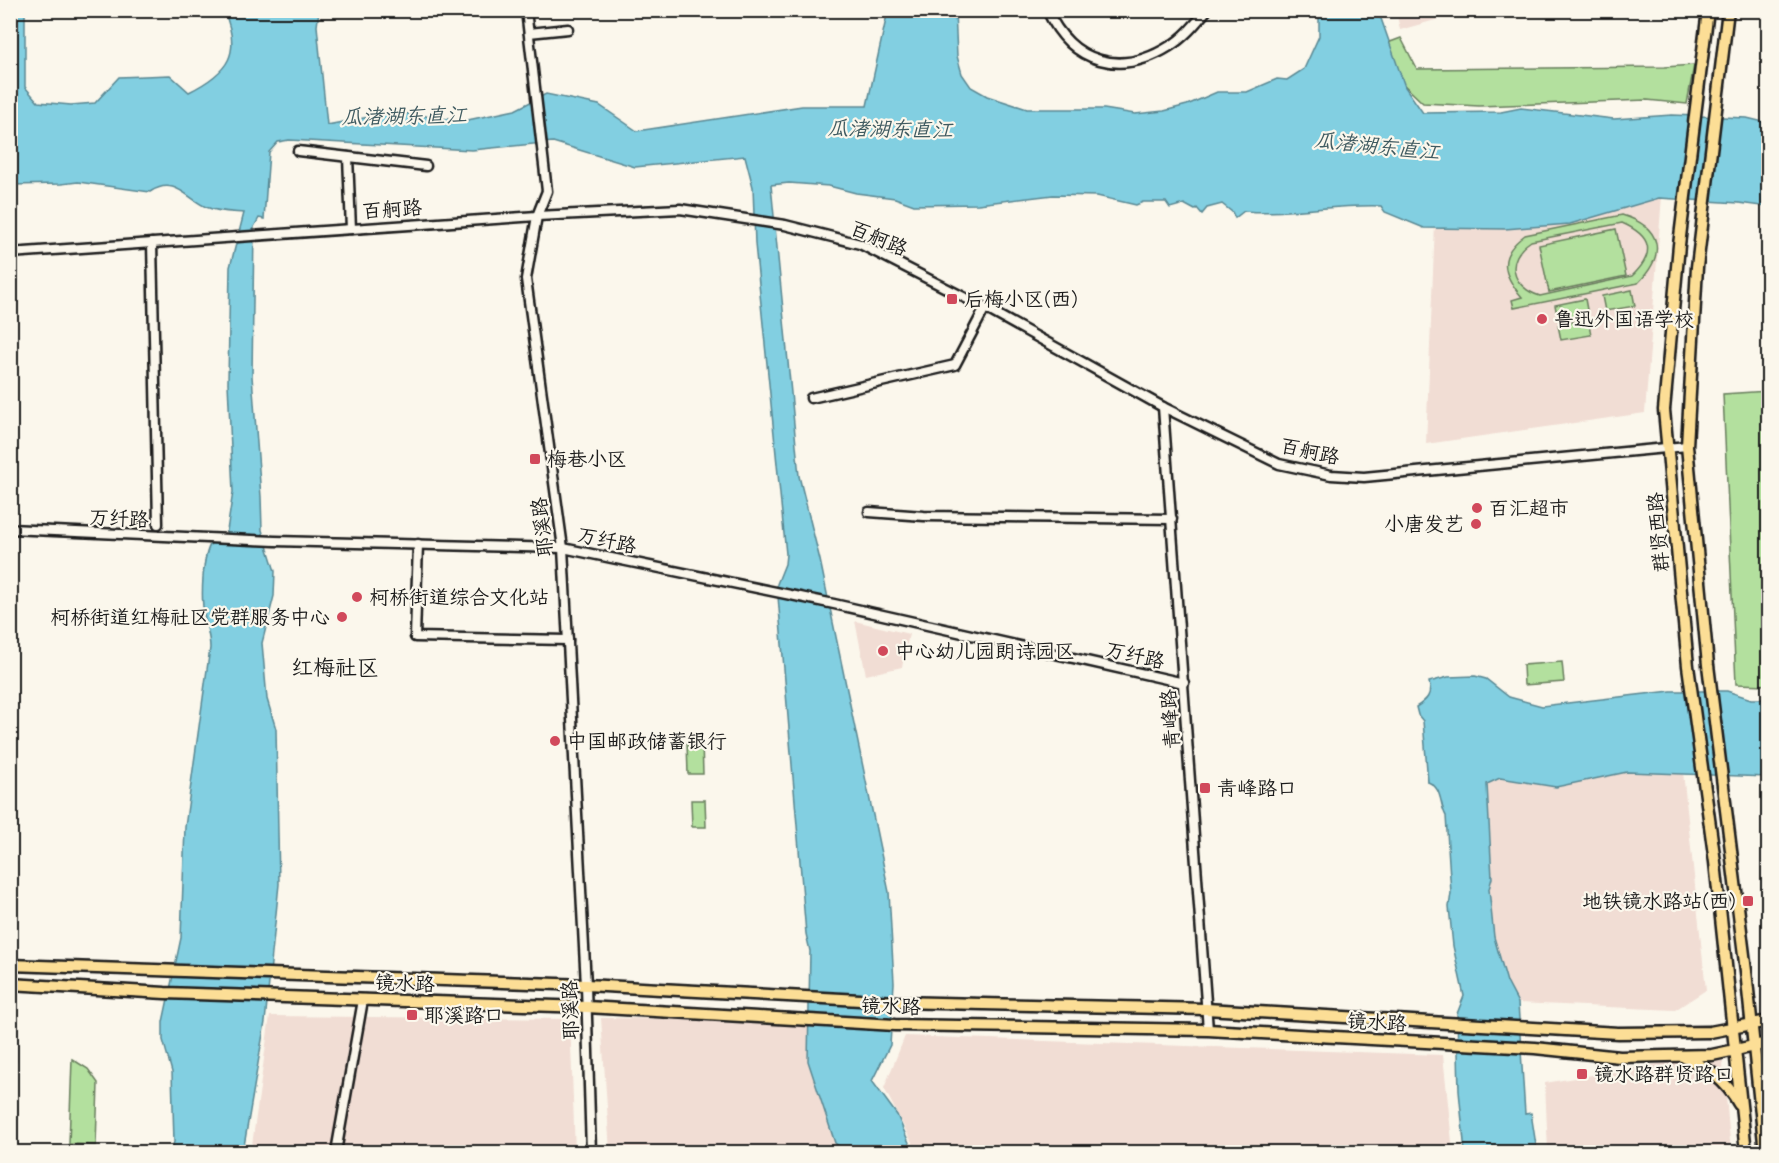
<svg xmlns="http://www.w3.org/2000/svg" width="1779" height="1163" viewBox="0 0 1779 1163" font-family="'Comic Neue','LXGW WenKai TC',sans-serif">
	<rect width="100%" height="100%" fill="#fbf7ec"/>
	<filter id="ink" filterUnits="userSpaceOnUse"><feTurbulence type="fractalNoise" baseFrequency=".0167" numOctaves="2"/><feDisplacementMap in="SourceGraphic" scale="12" xChannelSelector="R" yChannelSelector="G"/><feConvolveMatrix kernelMatrix="1 2 1 2 8 2 1 2 1" color-interpolation-filters="sRGB"/></filter>
	<g filter="url(#ink)">
		<g fill="#f1ddd4">
			<path d="M1396 10H1467V11L1400 30Z"/>
			<path d="M1662 196 1645 413 1426 444 1435 223Z"/>
			<path d="M855 621 909 634 902 667 866 675Z"/>
			<path d="M1627 772H1683L1706 990 1675 1010 1518 1003 1507 982 1494 937 1489 889 1492 878 1485 786 1487 783 1500 778 1556 787Z"/>
			<path d="M270 1016 570 1019 575 1152H251Z"/>
			<path d="M601 1018 807 1020 841 1152H610Z"/>
			<path d="M905 1036 1443 1055 1453 1152H917L884 1088Z"/>
			<path d="M1722 1053 1731 1152H1548L1545 1083Z"/>
		</g>
		<g fill="#b3e09e" stroke="#687e5d" stroke-width="1.5" fill-rule="evenodd">
			<path d="M1401 38 1417 69 1664 67 1694 65 1687 104 1647 100 1479 106 1423 103 1401 82 1385 44Z"/>
			<path d="M1622 215C1662 227 1667 254 1638 283L1514 308 1512 300 1522 297C1501 273 1498 255 1525 235ZM1622 223C1652 236 1656 253 1632 276L1540 296C1511 287 1504 259 1531 241Z"/>
			<path d="M1616 229 1626 276 1549 292 1539 245Z"/>
			<path d="M1632 290 1635 306 1605 311 1602 296Z"/>
			<path d="M1585 299 1588 315 1558 320 1555 305Z"/>
			<path d="M1588 319 1591 335 1561 340 1558 325Z"/>
			<path d="M1768 391V685L1736 684 1723 394Z"/>
			<path d="M1562 662 1564 682 1524 685 1523 665Z"/>
			<path d="M687 742H702L703 774H688Z"/>
			<path d="M705 800 706 827H692L691 800Z"/>
			<path d="M72 1059 88 1069 98 1083 96 1145 69 1144Z"/>
		</g>
		<g fill="#82cfe1" stroke="#598792" stroke-width="1.5">
			<path d="M11 10 21 11 25 13V87L38 102 71 105 95 103 119 77 170 75 189 92C229 72 242 53 224 11H319L317 26 327 125 395 112 463 121 515 110 546 94 599 105 637 131 802 106H867L888 10 955 11 957 56 962 74 971 87 987 96 1027 109H1104L1135 114 1164 111 1187 105 1217 92H1247L1277 79 1287 80 1304 69 1319 36V11L1378 10 1405 87 1423 113 1501 112 1521 108 1614 119 1672 115 1747 118 1768 123V207L1739 203 1659 198 1570 224 1505 229 1424 228 1385 212 1381 206C1335 204 1289 215 1244 211L1235 218 1232 212 1222 204 1207 208 1202 214 1197 208 1195 210 1184 204 1170 208 1166 202H1143L1136 205 1097 196 1053 195 978 204 914 205 895 198 856 193 829 186 789 183 771 185 799 476 820 560 889 892 894 983 890 1045 872 1081 897 1115 913 1152H846L835 1143 808 1061 810 951 806 934 777 584 785 564 786 554 755 244 753 187 745 156 635 167 553 142 472 150 289 140 278 142 269 152 264 219 259 218 254 227 252 376 261 497 262 530 275 571 274 596 262 643 267 699 276 729 279 884 265 1022 243 1152H171L174 1142 172 1072 163 1040V1022L181 938 185 827 210 648C210 636 206 626 204 614 201 598 202 557 211 543L226 537 233 492 228 383 230 267 244 213C233 212 217 212 206 207 186 198 175 176 150 192L78 182 61 184 11 185Z"/>
			<path d="M1475 676 1486 679 1509 697 1542 706 1671 691H1727L1751 699H1768V777L1627 772 1556 787 1500 778 1487 784 1492 878 1489 889 1494 937 1507 982 1518 1003 1525 1114 1531 1113 1537 1152H1465L1459 1091 1457 1014 1464 996 1453 946 1449 907 1451 893 1446 816C1439 804 1443 788 1428 782L1423 721 1418 715 1416 707C1427 700 1432 695 1429 682L1448 677Z"/>
		</g>
		<g fill="none" stroke-linecap="round" stroke-linejoin="round">
			<g stroke="#1c1c1c" stroke-width="13">
				<g id="minor">
					<path d="M526 10 547 191 537 216 526 279 563 548 586 985 591 1152"/>
					<path d="M1047 10C1072 64 1121 77 1170 46 1185 37 1196 23 1207 10"/>
					<path d="M529 33 568 29"/>
					<path d="M298 151 426 166"/>
					<path d="M348 157 351 229"/>
					<path d="M152 243 158 524"/>
					<path d="M10 253 537 216 680 209 785 225 860 244 985 308 1163 407 1279 464 1331 475 1364 477 1687 446"/>
					<path d="M811 398 955 365 985 308"/>
					<path d="M1163 407 1208 1030"/>
					<path d="M869 512 924 516 1172 519"/>
					<path d="M10 529 275 541 563 548 834 604 1184 683"/>
					<path d="M418 544 415 637 568 640"/>
					<path d="M10 951V1061"/>
					<path d="M336 1152 363 1000"/>
				</g>
			</g>
			<g stroke="#1c1c1c" stroke-width="15">
				<g id="major">
					<path d="M1708 10 1679 245 1664 410 1688 666 1715 862 1746 1152"/>
					<path d="M1728 10 1697 267 1687 446 1708 665 1746 971 1765 1152"/>
					<path d="M10 965 586 985 897 1002 1206 1009 1618 1033 1710 1032 1768 1021"/>
					<path d="M10 984 165 993 587 1007 895 1025 1208 1030 1535 1048 1620 1057 1712 1055 1768 1043"/>
					<path d="M1684 1057C1708 1068 1726 1080 1739 1104"/>
				</g>
			</g>
			<use href="#minor" stroke="#fbf7ec" stroke-width="8"/>
			<use href="#major" stroke="#fcde96" stroke-width="10"/>
		</g>
	</g>
	<g fill="#d1495b" stroke="#fbf7ec" stroke-width="2">
		<rect x="946" y="293" width="12" height="12" rx="3"/>
		<circle cx="1542" cy="319" r="6"/>
		<rect x="529" y="453" width="12" height="12" rx="3"/>
		<circle cx="1477" cy="508" r="6"/>
		<circle cx="1476" cy="524" r="6"/>
		<circle cx="357" cy="597" r="6"/>
		<circle cx="342" cy="617" r="6"/>
		<circle cx="883" cy="651" r="6"/>
		<circle cx="555" cy="741" r="6"/>
		<rect x="1199" y="782" width="12" height="12" rx="3"/>
		<rect x="1742" y="895" width="12" height="12" rx="3"/>
		<rect x="406" y="1009" width="12" height="12" rx="3"/>
		<rect x="1576" y="1068" width="12" height="12" rx="3"/>
	</g>
	<g text-anchor="middle" stroke-width="4.5" stroke-linejoin="round" paint-order="stroke">
		<g font-size="20" fill="#1c1c1c" stroke="#fbf7ec">
			<text transform="translate(392 209) rotate(-4)" y="7">百舸路</text>
			<text transform="translate(879 238) rotate(23)" y="7">百舸路</text>
			<text transform="translate(1310 451) rotate(12)" y="7">百舸路</text>
			<text transform="translate(119 518) rotate(3)" y="7">万纤路</text>
			<text transform="translate(542 527) rotate(-97)" y="7">耶溪路</text>
			<text transform="translate(1658 532) rotate(-95)" y="7">群贤西路</text>
			<text transform="translate(607 540) rotate(12)" y="7">万纤路</text>
			<text transform="translate(1135 655) rotate(13)" y="7">万纤路</text>
			<text transform="translate(1170 719) rotate(-94)" y="7">青峰路</text>
			<text transform="translate(405 983) rotate(2)" y="7">镜水路</text>
			<text transform="translate(891 1006) rotate(2)" y="7">镜水路</text>
			<text transform="translate(570 1010) rotate(-92)" y="7">耶溪路</text>
			<text transform="translate(1377 1022) rotate(3)" y="7">镜水路</text>
		</g>
		<g font-size="20" fill="#1c1c1c" stroke="#fbf7ec" text-anchor="start">
			<text x="964" y="306">后梅小区(西)</text>
			<text x="1554" y="326">鲁迅外国语学校</text>
			<text x="547" y="466">梅巷小区</text>
			<text x="1489" y="515">百汇超市</text>
			<text x="1464" y="531" text-anchor="end">小唐发艺</text>
			<text x="369" y="604">柯桥街道综合文化站</text>
			<text x="330" y="624" text-anchor="end">柯桥街道红梅社区党群服务中心</text>
			<text x="895" y="658">中心幼儿园朗诗园区</text>
			<text x="567" y="748">中国邮政储蓄银行</text>
			<text x="1217" y="795">青峰路口</text>
			<text x="1736" y="908" text-anchor="end">地铁镜水路站(西)</text>
			<text x="424" y="1022">耶溪路口</text>
			<text x="1594" y="1081">镜水路群贤路口</text>
		</g>
		<g font-size="21" font-style="italic" fill="#405b61" stroke="#fbf7ec">
			<text transform="translate(404 116) rotate(-1)" y="7">瓜渚湖东直江</text>
			<text transform="translate(890 129) rotate(1)" y="7">瓜渚湖东直江</text>
			<text transform="translate(1377 146) rotate(6)" y="7">瓜渚湖东直江</text>
		</g>
		<g font-size="22" fill="#1c1c1c" stroke="#fbf7ec">
			<text x="335" y="675">红梅社区</text>
		</g>
	</g>
	<rect width="1779" height="1163" fill="none" stroke="#fbf7ec" stroke-width="36"/>
	<rect x="18" y="18" width="1743" height="1127" fill="none" stroke="#1c1c1c" stroke-width="2" filter="url(#ink)"/>
</svg>
